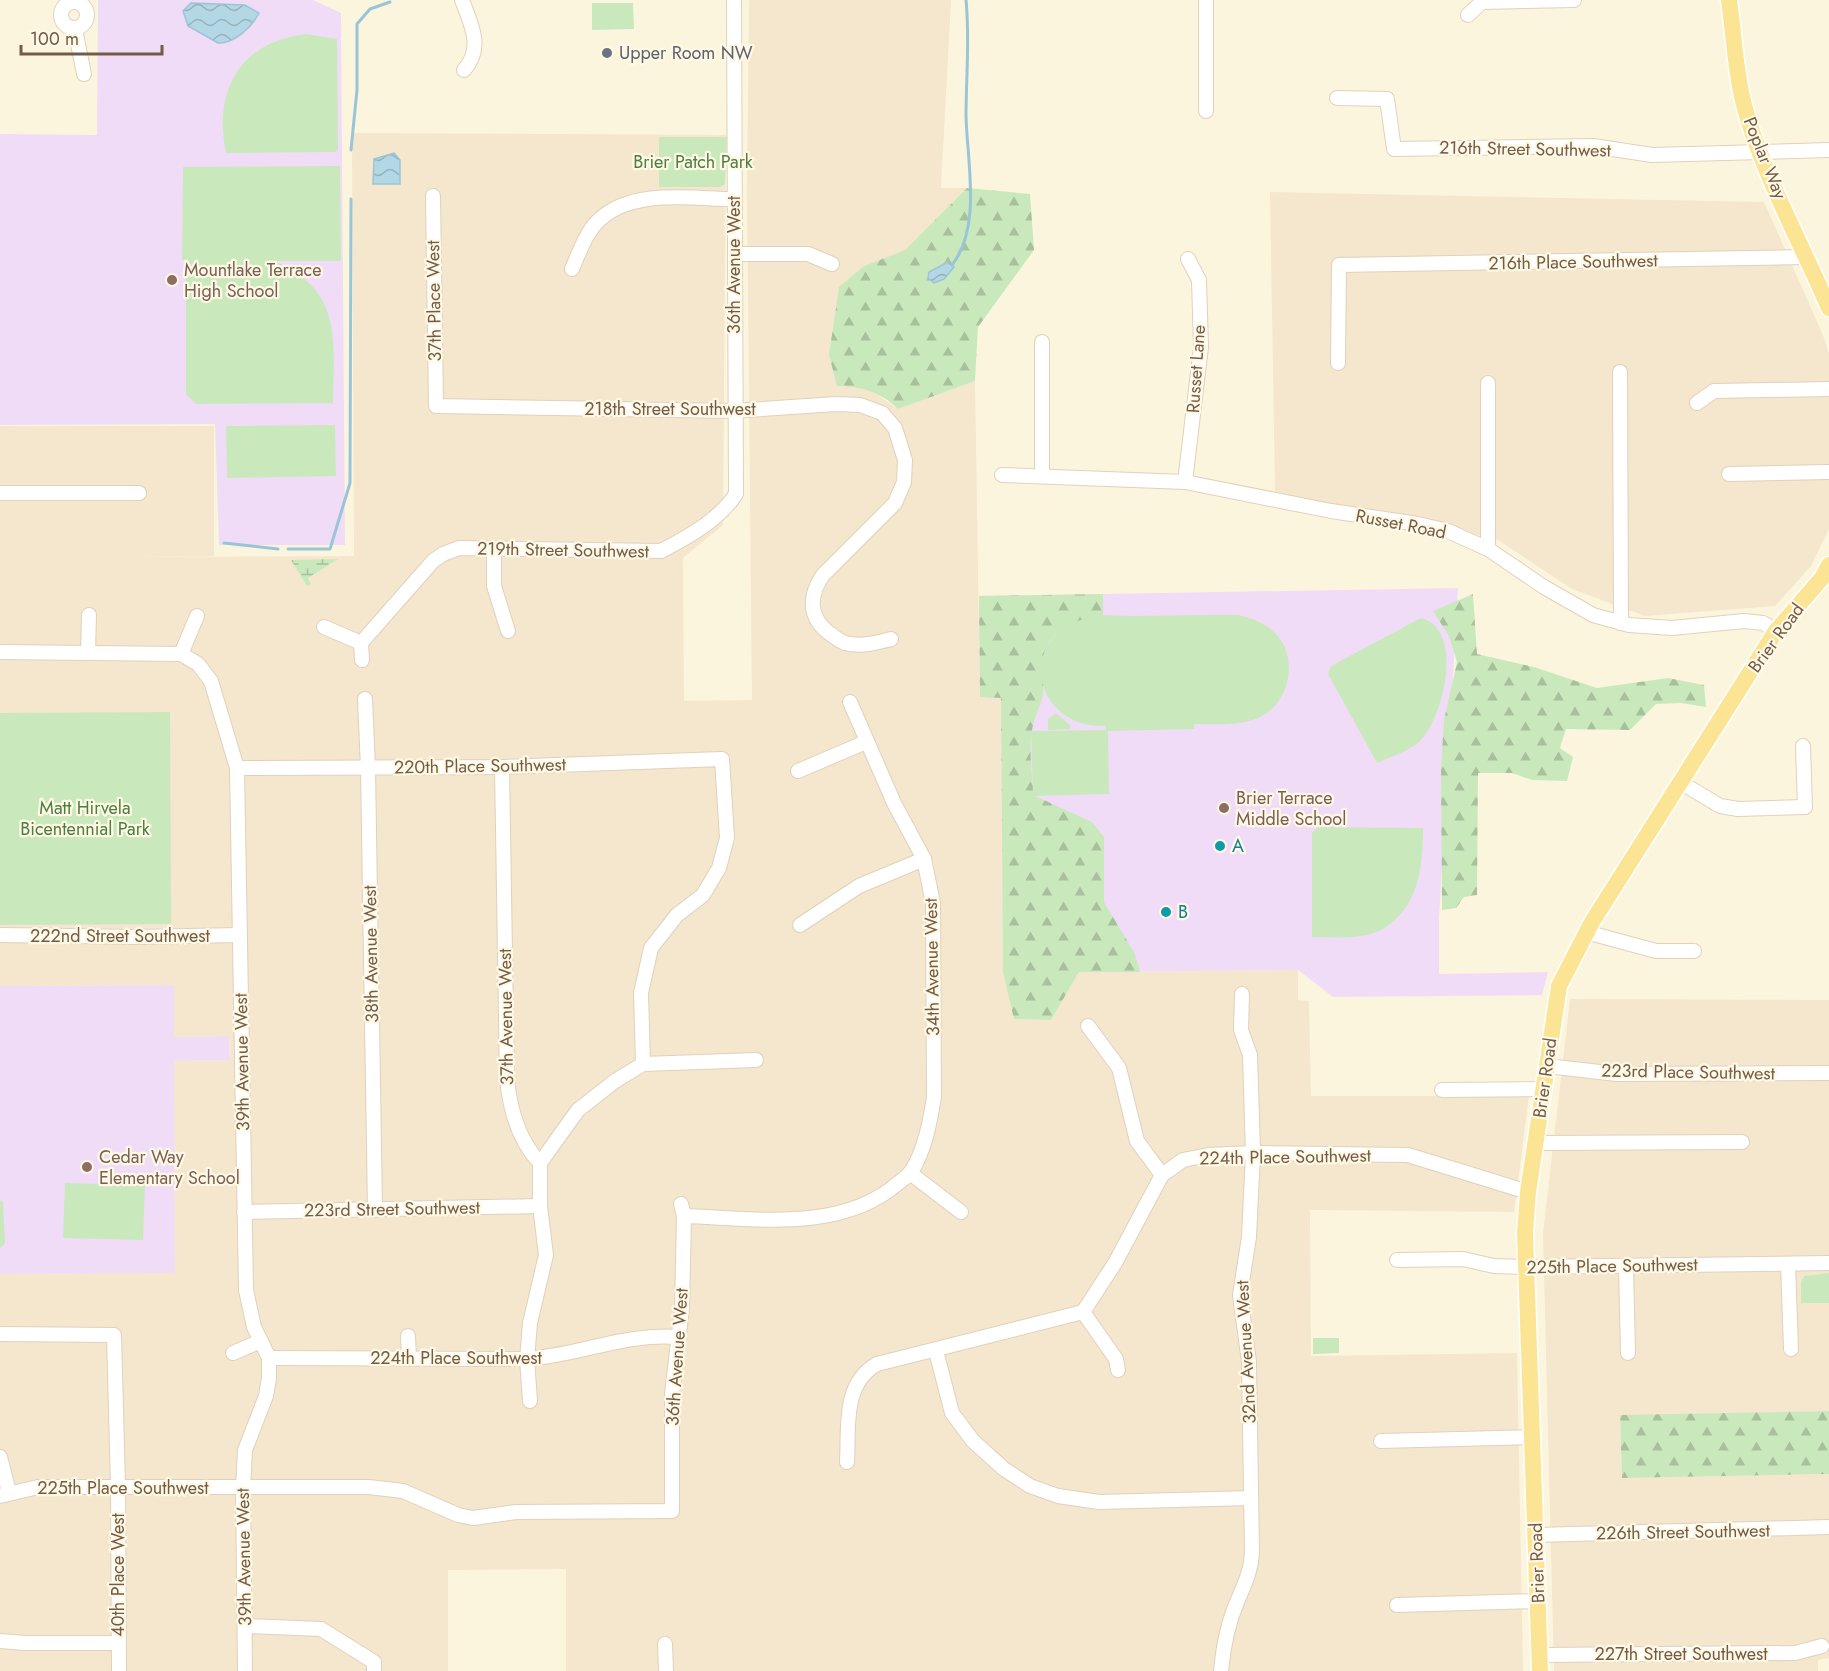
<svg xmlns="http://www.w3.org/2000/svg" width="1829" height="1671" viewBox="0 0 1829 1671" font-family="Jost,sans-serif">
	<defs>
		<pattern id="forest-firs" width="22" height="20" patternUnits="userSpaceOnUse" patternTransform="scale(1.5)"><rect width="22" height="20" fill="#c9e9bd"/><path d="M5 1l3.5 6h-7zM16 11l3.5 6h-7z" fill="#a8c09b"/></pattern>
		<pattern id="wetland-marsh" width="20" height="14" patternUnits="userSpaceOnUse" patternTransform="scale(1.5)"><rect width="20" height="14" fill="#c9e9bd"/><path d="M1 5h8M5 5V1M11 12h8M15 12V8" fill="none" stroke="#a8c09b"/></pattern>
		<pattern id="water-waves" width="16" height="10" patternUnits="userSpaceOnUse" patternTransform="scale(1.5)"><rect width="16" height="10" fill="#b3d7e5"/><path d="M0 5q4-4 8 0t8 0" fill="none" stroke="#96b2bb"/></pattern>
	</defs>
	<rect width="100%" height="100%" fill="#fcf5de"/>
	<g fill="#f4e7cd">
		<path d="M749 0H951L941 188H967L905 250 864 266 837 386H857L875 393 898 409 975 381 980 697H1001L1003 973 1014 1019 1051 1020 1079 972 1298 970V1000L1309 1001 1311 1096H1529L1514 1212 1310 1210 1311 1356 1517 1353 1523 1671H566V1569L448 1570V1671H0V1274L175 1272 174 1061 230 1060 229 1036 174 1037 173 985 0 986V426H214V556L126 557 354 556 352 133 726 135 723 525 683 558 684 701 752 700 747 192Z"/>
		<path d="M1270 192 1764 202 1823 335 1829 354V529L1811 566 1775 606 1645 616 1572 589 1498 540 1438 525 1275 493Z"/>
		<path d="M1570 999 1829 1000V1411L1620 1416 1622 1478 1829 1474V1658L1818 1660V1671H1554L1543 1234Z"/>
	</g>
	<g fill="#f1dcf8">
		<path d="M98 0H313L341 13 345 545H219L215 424 0 425V134L97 135Z"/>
		<path d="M1458 588 1439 919V974L1548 972 1542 995 1333 997 1298 970 1003 973 1001 698 980 697 979 596Z"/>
		<path d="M174 985V1037L229 1036 230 1060 174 1061 175 1273 0 1274V986Z"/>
	</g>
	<g fill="#c9e9bd">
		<path d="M592 3H633L634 29 592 30Z"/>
		<path d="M306 34 337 39 338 149 335 152 226 153C213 91 239 42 306 34Z"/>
		<path d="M659 137H727L725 184 720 187H659Z"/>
		<path d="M340 166 341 261H274C343 290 334 340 333 403L196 404 186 394V260H182L183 167Z"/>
		<path d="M335 425 336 476 227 478 226 426Z"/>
		<path d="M1238 615C1253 618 1267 624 1278 636 1298 660 1289 702 1262 716 1241 727 1216 724 1194 724V729L1108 731 1109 794 1033 796 1031 731 1106 730 1105 726C1039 728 1015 649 1077 620 1093 613 1115 616 1132 616 1167 615 1203 615 1238 615Z"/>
		<path d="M1421 618C1465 629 1444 719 1419 742 1407 752 1391 757 1377 763L1328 674 1331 666Z"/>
		<path d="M170 712 171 924 0 925V713Z"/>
		<path d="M1056 713 1071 726 1070 729 1048 730V719Z"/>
		<path d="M1318 827 1423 828C1423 866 1419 909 1381 930 1363 940 1331 937 1312 937V833Z"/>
		<path d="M65 1183 145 1185 143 1240 63 1238Z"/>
		<path d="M0 1200 3 1202 5 1243 0 1249Z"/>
		<path d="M1829 1273V1303H1801V1282L1804 1276Z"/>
		<path d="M1339 1338V1353L1313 1354V1338Z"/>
	</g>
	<g fill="url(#forest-firs)">
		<path d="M967 188 1030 194 1034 250 978 327 975 381 898 409C881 392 860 386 837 386L829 355 839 287 864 266 905 250Z"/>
		<path d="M1103 594V616C1076 617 1046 632 1042 662 1040 673 1045 685 1043 695 1040 707 1034 718 1032 730 1028 750 1033 775 1033 795L1092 822 1104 837V902L1135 954 1140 972H1079L1051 1020 1014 1019 1003 973 1001 698 980 697 979 596Z"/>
		<path d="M1473 594 1477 654 1534 667 1597 688 1668 678 1704 685 1706 707 1681 703 1656 704 1630 730 1566 729 1560 748 1573 757 1567 781 1532 780 1512 773H1478L1477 895 1464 897 1456 908 1442 910 1441 767 1444 720 1457 662 1449 636 1433 611Z"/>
		<path d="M1829 1411V1474L1622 1478 1620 1415Z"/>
	</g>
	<path fill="url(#wetland-marsh)" d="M338 559 308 578 311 584 307 586 291 560Z"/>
	<g fill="url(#water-waves)" stroke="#9ac5d7" stroke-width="1.5">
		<path d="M191 3 245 5 259 13C252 27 234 44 218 43L188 26 183 11Z"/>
		<path d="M394 153 400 160V184H373L374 159Z"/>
		<path d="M948 262 954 267 944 279 934 283 928 278 929 272Z"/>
	</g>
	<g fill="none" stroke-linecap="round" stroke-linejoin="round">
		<g stroke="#9ac5d7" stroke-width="3">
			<path d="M351 150 357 90V24L370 9 390 2"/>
			<path d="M952 265C982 227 967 161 966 116 966 77 970 39 966 0"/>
			<path d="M224 543 278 549"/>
			<path d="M288 549H330L350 483 351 199"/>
		</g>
		<g stroke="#e0d1bb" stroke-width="16">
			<g id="minor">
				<path d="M462 0C471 24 484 48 464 70"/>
				<path d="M1206 0V111"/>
				<circle cx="74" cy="15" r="13"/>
				<path d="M1468 15 1482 2 1574 0"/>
				<path d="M75 29 84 74"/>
				<path d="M1337 98 1387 99 1394 149 1593 146 1652 155 1829 150"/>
				<path d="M433 196 436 406 734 411 836 404 860 405 882 413 895 428 905 460 904 482 895 503 823 575C809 595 808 617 829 633 834 636 839 641 845 643 861 647 876 643 891 639"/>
				<path d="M735 254H808L832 264"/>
				<path d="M572 269C579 253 586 232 599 220 633 188 692 199 734 199"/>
				<path d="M1338 363 1339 265 1807 257"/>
				<path d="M1620 372 1621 623"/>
				<path d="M1488 383V549"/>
				<path d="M1697 403 1714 391 1829 389"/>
				<path d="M1729 474 1829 472"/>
				<path d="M1002 475 1185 482 1331 511 1418 524 1448 531 1488 549 1544 587 1593 615 1629 625 1672 628 1744 621 1763 623 1776 631"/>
				<path d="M1042 476V342"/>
				<path d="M1185 482 1201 347 1199 280 1188 259"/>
				<path d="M0 493H139"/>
				<path d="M494 549V586L508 631"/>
				<path d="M324 627 361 643"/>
				<path d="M0 652 181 654 198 664 211 681 237 768 246 1290 254 1327 269 1358V1378L266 1396 245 1450 243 1488 245 1671"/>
				<path d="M88 652 89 615"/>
				<path d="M181 654 197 616"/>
				<path d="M362 660 361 643 433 561 443 554 459 548 661 551C688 537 719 520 736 494L734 0"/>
				<path d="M365 699 368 768 375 1210"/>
				<path d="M1803 746 1805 807"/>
				<path d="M502 767 507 1079C510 1110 518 1140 540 1163V1206L546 1255 530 1323 527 1359 530 1401"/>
				<path d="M237 768 502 767 722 759 727 838 719 868 703 895 677 915 651 948 641 993 643 1064"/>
				<path d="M798 771 866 742"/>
				<path d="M1680 782 1720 806 1738 809 1805 807"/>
				<path d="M800 925 859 886 924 859"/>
				<path d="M1586 932 1656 951H1694"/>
				<path d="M0 935 137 937 240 935"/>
				<path d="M1088 1026 1119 1068 1137 1141 1162 1175"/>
				<path d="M1547 1066 1617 1074 1829 1073"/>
				<path d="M1442 1090 1544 1089"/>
				<path d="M1536 1143 1742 1142"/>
				<path d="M540 1163 578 1110 615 1081 643 1064 756 1060"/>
				<path d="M910 1173 961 1212"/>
				<path d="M244 1212 540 1206"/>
				<path d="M684 1216C753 1218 840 1233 897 1184 902 1180 908 1176 911 1172 925 1150 930 1122 934 1097L933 903 924 859 894 803 850 702"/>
				<path d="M1397 1260 1463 1259 1494 1266 1526 1267 1829 1263"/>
				<path d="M1788 1264 1791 1349"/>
				<path d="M1626 1266 1628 1353"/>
				<path d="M1083 1312 1116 1359 1118 1370"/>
				<path d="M0 1334 114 1335 118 1486 119 1671"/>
				<path d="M408 1336 409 1359"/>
				<path d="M936 1351 952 1413 973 1441 1004 1469 1030 1486 1058 1496 1099 1502 1251 1498"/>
				<path d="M233 1353 261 1341"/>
				<path d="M269 1358 527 1359C579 1355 625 1333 678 1337"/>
				<path d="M1381 1441 1531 1437"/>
				<path d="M0 1457 9 1492"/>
				<path d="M847 1462C849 1427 842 1384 877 1364L1083 1312 1115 1263 1162 1175 1183 1160 1208 1155 1253 1153 1408 1155 1528 1192"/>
				<path d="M0 1496 38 1487H369L403 1491 458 1515 473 1518 516 1512 672 1511V1394L682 1308 684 1216 681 1204"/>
				<path d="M1536 1535 1829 1527"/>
				<path d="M1397 1605 1538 1601"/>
				<path d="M245 1626 321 1629 374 1662V1671"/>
				<path d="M0 1641 25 1643H118"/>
				<path d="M665 1644 666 1671"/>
				<path d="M1540 1655 1795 1653 1822 1646"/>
				<path d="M1221 1671C1223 1649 1228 1623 1237 1602 1244 1585 1251 1572 1252 1553L1249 1362 1240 1295 1249 1237 1253 1153 1250 1055 1241 1030 1242 994"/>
			</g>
		</g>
		<g stroke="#fff" stroke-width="19">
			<g id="major">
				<path d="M1729 0C1734 35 1735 70 1744 105 1761 170 1802 245 1829 308"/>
				<path d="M1540 1671 1525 1233 1528 1192 1559 986 1592 922 1776 631 1822 578 1829 565"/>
			</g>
		</g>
		<use href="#minor" stroke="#fff" stroke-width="14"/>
		<use href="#major" stroke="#fce495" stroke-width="16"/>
	</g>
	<circle fill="#6b7280" stroke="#fff8e5" stroke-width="2" cx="607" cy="53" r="6"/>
	<g fill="#8d6e63" stroke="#fff8e5" stroke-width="2">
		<circle cx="172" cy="280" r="6"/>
		<circle cx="1224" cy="808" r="6"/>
		<circle cx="87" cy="1167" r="6"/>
	</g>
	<g fill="#0f9aa8" stroke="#fff8e5" stroke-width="2">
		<circle cx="1220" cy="846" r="6"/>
		<circle cx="1166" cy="912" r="6"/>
	</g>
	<g text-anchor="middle" stroke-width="4.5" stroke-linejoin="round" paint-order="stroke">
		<g font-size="18" fill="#5b616d" stroke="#fff8e5" text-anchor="start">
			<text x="619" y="59">Upper Room NW</text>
		</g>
		<g font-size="18" fill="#725c47" stroke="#fff8e5">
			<text transform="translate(1525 149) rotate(1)" y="6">216th Street Southwest</text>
			<text transform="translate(1765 158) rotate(68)" y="6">Poplar Way</text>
			<text transform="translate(1573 262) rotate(-1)" y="6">216th Place Southwest</text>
			<text transform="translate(734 265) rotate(-90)" y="6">36th Avenue West</text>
			<text transform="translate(434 301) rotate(-91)" y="6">37th Place West</text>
			<text transform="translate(1196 369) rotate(-86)" y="6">Russet Lane</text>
			<text x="670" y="415">218th Street Southwest</text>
			<text transform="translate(1401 524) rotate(11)" y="6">Russet Road</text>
			<text transform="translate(563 550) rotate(1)" y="6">219th Street Southwest</text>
			<text transform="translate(1776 638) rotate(-54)" y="6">Brier Road</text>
			<text transform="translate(480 766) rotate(-1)" y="6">220th Place Southwest</text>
			<text x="120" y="942">222nd Street Southwest</text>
			<text transform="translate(371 954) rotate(-91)" y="6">38th Avenue West</text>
			<text transform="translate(932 967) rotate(-91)" y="6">34th Avenue West</text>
			<text transform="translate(506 1017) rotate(-91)" y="6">37th Avenue West</text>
			<text transform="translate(242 1062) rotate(-91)" y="6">39th Avenue West</text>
			<text transform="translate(1688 1072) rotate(1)" y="6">223rd Place Southwest</text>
			<text transform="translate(1545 1078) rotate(-82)" y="6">Brier Road</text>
			<text transform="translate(1285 1157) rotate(-1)" y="6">224th Place Southwest</text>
			<text transform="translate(392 1209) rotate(-1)" y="6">223rd Street Southwest</text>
			<text transform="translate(1612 1266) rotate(-1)" y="6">225th Place Southwest</text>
			<text transform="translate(1246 1352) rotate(-93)" y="6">32nd Avenue West</text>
			<text transform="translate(677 1357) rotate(-86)" y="6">36th Avenue West</text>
			<text x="456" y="1364">224th Place Southwest</text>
			<text x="123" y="1494">225th Place Southwest</text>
			<text transform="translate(1683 1532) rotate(-1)" y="6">226th Street Southwest</text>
			<text transform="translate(244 1557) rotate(-91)" y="6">39th Avenue West</text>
			<text transform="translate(1537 1563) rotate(-92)" y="6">Brier Road</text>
			<text transform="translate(118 1575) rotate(-90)" y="6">40th Place West</text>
			<text x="1681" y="1660">227th Street Southwest</text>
		</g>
		<g font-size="18" fill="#4b7e41" stroke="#fff8e5">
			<text x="693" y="168">Brier Patch Park</text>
			<text x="85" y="814">Matt Hirvela<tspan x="85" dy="21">Bicentennial Park</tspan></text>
		</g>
		<g font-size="18" fill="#785e54" stroke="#fff8e5" text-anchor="start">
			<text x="184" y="276">Mountlake Terrace<tspan x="184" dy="21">High School</tspan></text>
			<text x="1236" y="804">Brier Terrace<tspan x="1236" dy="21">Middle School</tspan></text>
			<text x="99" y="1163">Cedar Way<tspan x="99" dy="21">Elementary School</tspan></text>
		</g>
		<g font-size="18" fill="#0d838f" stroke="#fff8e5" text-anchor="start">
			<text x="1232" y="852">A</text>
			<text x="1178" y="918">B</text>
		</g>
	</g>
	<path d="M21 45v9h141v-9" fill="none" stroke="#725c47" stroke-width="3"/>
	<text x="30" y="45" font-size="18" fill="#725c47" stroke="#fff8e5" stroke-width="4.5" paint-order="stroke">100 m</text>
</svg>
